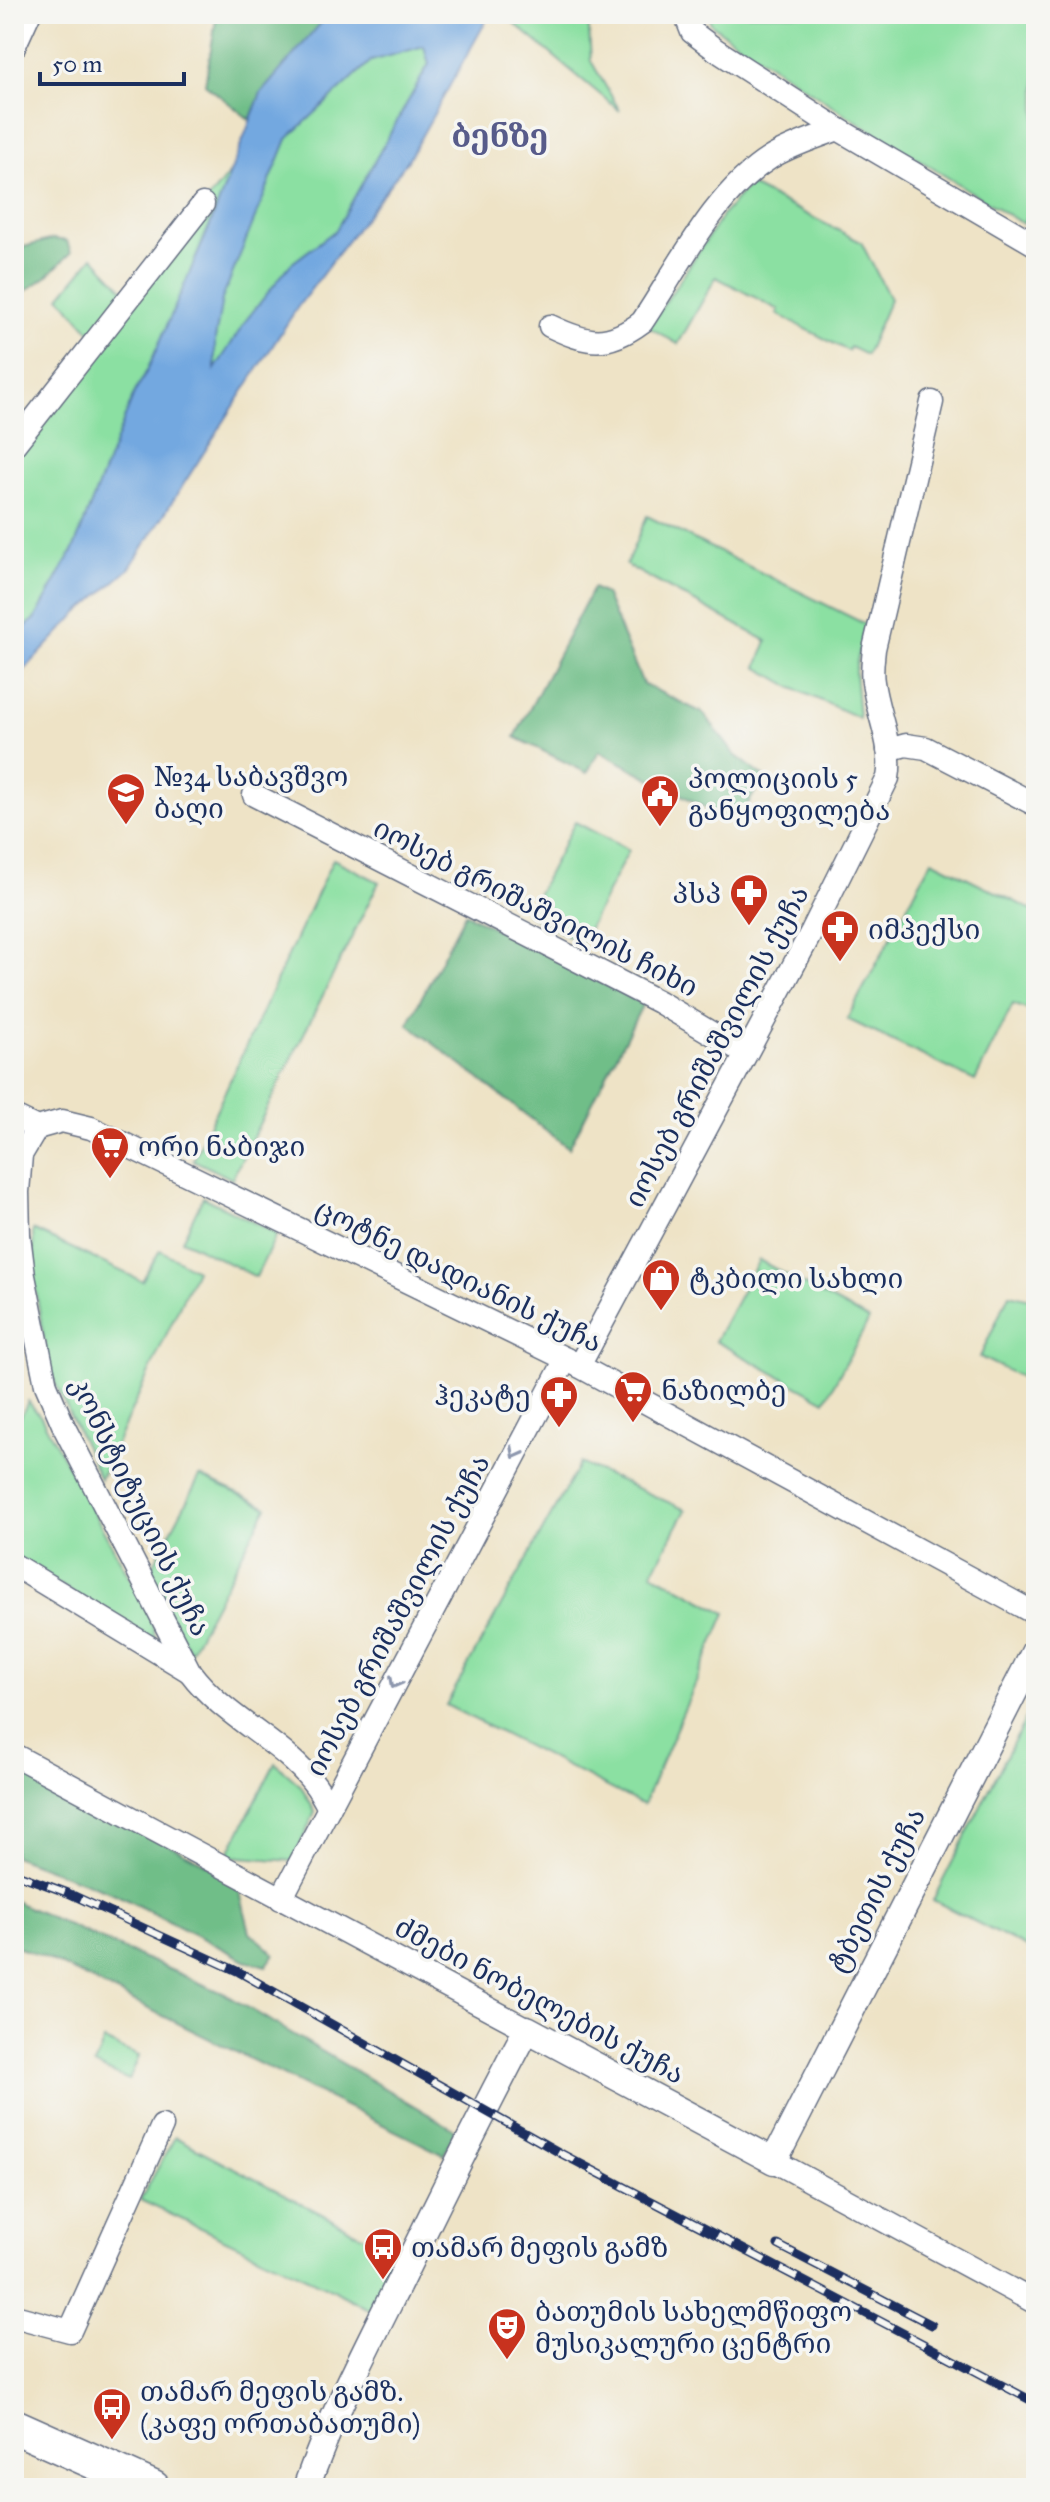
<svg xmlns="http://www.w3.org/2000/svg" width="1050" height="2502" viewBox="0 0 1050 2502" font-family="'IM FELL Great Primer','Noto Serif Georgian',serif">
	<rect width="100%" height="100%" fill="#f6f6f2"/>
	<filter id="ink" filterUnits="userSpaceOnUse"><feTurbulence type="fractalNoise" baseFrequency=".0125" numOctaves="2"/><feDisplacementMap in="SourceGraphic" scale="16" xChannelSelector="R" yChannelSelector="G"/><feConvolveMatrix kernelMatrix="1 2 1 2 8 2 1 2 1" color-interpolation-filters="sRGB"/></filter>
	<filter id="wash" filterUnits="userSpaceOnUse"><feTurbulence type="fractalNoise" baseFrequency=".006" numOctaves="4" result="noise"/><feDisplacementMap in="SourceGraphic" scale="32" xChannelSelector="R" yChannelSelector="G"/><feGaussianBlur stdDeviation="1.8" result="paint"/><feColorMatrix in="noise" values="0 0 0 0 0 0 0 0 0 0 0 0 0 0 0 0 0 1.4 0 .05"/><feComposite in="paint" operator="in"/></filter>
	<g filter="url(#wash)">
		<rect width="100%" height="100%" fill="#eee3c6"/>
		<g fill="#8be0a2" stroke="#538880" stroke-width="2">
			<path d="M503 14H588L591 61 620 111Z"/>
			<path d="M708 14H1036V199L1023 224 845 114 727 36 711 24Z"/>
			<path d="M424 46 429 64 336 230 291 264 247 319 215 371V339L222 299 287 139 371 61Z"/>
			<path d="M232 170 174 311 148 369 134 394 74 548 35 619 14 636V445L97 339 60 297 93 257 130 296Z"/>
			<path d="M749 185 861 242 890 299 866 355 850 347 848 351 777 314 779 310 716 277 678 344 649 327 724 213Z"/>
			<path d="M647 516 865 624 855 671 859 718 793 688 757 667 767 641 626 565Z"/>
			<path d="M575 822 629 850 581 943 527 914Z"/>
			<path d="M333 859 379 882 232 1179 193 1160Z"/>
			<path d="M932 860 1036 912V1013L1013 1004 975 1081 847 1019Z"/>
			<path d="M203 1197 277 1234 256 1277 182 1240Z"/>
			<path d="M33 1230 142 1281 160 1250 196 1270 100 1479 49 1370 34 1279Z"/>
			<path d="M759 1260 869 1320 825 1401 715 1341Z"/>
			<path d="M1009 1294 1031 1299 1036 1319V1385L980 1357Z"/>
			<path d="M28 1401 41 1417 150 1614 157 1646 14 1555V1431Z"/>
			<path d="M580 1463 686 1510 652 1573 726 1613 643 1805 446 1705Z"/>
			<path d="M200 1476 267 1507 190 1652 147 1577Z"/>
			<path d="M1036 1698V1953L933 1900Z"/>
			<path d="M275 1763 301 1786 315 1812 293 1861 227 1856Z"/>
			<path d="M104 2041 139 2056 129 2080 94 2065Z"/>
			<path d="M175 2137 356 2232 402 2252 374 2312 327 2287 140 2200Z"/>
		</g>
		<g fill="#70be88" stroke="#467673" stroke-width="2">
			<path d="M217 14H334L321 23 261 93 250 120 205 84Z"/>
			<path d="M53 239 67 241 71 253 46 277 20 295 14 313V256L24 247Z"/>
			<path d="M593 588 605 594 643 684 703 713 735 755 764 777 736 824 599 751 587 773 515 737Z"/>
			<path d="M465 913 643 1004 569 1148 408 1024Z"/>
			<path d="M14 1764 237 1880 250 1932 275 1954 266 1966 245 1960 113 1893 14 1856Z"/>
			<path d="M14 1901 225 1994 455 2130 444 2155 44 1957 14 1946Z"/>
		</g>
		<path fill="#73a8e0" stroke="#476c9f" stroke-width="2" fill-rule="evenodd" d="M334 14H490L408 160 297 308 129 569 75 616 14 681V636L35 619 74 548 134 394 148 369 209 228 261 93 321 23ZM424 46 429 64 336 230 291 264 247 319 215 369V339L222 299 287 139 371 61Z"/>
	</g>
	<g filter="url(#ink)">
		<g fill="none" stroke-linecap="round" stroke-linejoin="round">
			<g stroke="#656e82" stroke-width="25">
				<g id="minor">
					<path d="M685 14 692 32 716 50 838 129 1036 245"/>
					<path d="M14 47 29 14"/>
					<path d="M550 326C588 344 607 348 642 322 679 267 714 193 770 158 791 145 815 138 838 129"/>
					<path d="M14 445 203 204"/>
					<path d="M888 750 906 745 926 748 1036 805"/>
					<path d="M254 795 659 1002 745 1053"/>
					<path d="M14 1117 37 1128 62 1121 91 1128 184 1173 566 1359 1036 1614"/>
					<path d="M37 1128 21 1155 18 1192 19 1235 24 1276 46 1385 65 1429 190 1672C225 1719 283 1741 316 1786 321 1793 325 1801 329 1808"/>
					<path d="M579 1366 812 931 888 778C894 746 877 714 873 682 871 671 873 660 874 649L932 402"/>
					<path d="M14 1565 189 1671"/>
					<path d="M14 1755 527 2029"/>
					<path d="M281 1899 566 1359"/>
					<path d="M774 2161 1036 2303"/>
					<path d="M14 2316 70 2331 162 2126"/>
				</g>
			</g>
			<g stroke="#656e82" stroke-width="29">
				<path id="tertiary" d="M306 2488C330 2419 364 2353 397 2287 439 2200 482 2114 527 2029L774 2161 1036 1649"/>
			</g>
			<g stroke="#656e82" stroke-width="37">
				<path id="primary" d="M14 2426 153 2488"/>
			</g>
			<use href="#minor" stroke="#fff" stroke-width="22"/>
			<use href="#tertiary" stroke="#fff" stroke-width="26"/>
			<use href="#primary" stroke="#fff" stroke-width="34"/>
			<g stroke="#1b2f5e" stroke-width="9">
				<g id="rail">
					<path d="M14 1873 68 1893 239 1972 562 2154 1036 2403"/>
					<path d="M778 2245 932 2325"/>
				</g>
			</g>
			<use href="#rail" stroke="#f6f6f2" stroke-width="6" stroke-dasharray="18" stroke-linecap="butt"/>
		</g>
		<defs><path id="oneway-chevron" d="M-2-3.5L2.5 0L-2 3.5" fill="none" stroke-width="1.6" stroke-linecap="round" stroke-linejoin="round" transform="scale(2)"/></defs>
		<g stroke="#8d97ae">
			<use href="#oneway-chevron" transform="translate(516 1453) rotate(118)"/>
			<use href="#oneway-chevron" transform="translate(395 1683) rotate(118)"/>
		</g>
	</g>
	<defs>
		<g id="school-pin" transform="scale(2)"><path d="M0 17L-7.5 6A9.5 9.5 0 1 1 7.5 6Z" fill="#c8321e" stroke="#f6f6f2"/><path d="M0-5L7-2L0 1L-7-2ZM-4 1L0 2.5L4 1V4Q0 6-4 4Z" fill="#fff"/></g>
		<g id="civic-pin" transform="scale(2)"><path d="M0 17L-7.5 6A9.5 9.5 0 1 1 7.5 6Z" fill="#c8321e" stroke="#f6f6f2"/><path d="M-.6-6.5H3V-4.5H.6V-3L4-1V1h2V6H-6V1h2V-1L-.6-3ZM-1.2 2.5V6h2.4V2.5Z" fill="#fff"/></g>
		<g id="pharmacy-pin" transform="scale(2)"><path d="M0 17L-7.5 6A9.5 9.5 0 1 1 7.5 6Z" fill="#c8321e" stroke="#f6f6f2"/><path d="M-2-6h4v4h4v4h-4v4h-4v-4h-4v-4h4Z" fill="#fff"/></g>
		<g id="supermarket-pin" transform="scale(2)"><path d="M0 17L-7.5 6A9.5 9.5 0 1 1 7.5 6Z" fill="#c8321e" stroke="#f6f6f2"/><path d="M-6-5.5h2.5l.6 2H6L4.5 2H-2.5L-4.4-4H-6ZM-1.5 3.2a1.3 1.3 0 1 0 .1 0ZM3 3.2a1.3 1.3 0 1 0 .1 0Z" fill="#fff"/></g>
		<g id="shop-pin" transform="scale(2)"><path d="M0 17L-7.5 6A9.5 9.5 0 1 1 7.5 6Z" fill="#c8321e" stroke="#f6f6f2"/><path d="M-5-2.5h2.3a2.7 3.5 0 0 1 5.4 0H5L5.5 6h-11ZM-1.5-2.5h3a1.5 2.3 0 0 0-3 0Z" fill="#fff"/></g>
		<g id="bus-pin" transform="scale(2)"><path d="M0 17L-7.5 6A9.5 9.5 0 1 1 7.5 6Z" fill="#c8321e" stroke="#f6f6f2"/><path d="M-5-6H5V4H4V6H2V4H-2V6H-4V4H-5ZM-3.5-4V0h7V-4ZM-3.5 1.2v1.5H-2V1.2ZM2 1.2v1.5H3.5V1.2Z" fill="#fff"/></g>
		<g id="theatre-pin" transform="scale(2)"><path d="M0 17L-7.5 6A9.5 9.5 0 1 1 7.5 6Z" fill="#c8321e" stroke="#f6f6f2"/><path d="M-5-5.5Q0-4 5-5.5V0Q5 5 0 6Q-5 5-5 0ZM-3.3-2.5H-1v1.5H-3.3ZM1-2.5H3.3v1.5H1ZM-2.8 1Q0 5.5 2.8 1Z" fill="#fff"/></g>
	</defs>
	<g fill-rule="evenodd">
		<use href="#school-pin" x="126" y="792"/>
		<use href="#civic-pin" x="660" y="794"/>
		<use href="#pharmacy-pin" x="749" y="893"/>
		<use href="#pharmacy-pin" x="840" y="929"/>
		<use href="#supermarket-pin" x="110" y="1146"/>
		<use href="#shop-pin" x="661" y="1278"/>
		<use href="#supermarket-pin" x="633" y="1390"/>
		<use href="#pharmacy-pin" x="559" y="1395"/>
		<use href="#bus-pin" x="383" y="2247"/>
		<use href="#theatre-pin" x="507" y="2327"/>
		<use href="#bus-pin" x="112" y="2407"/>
	</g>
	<g text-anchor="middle" stroke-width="7" stroke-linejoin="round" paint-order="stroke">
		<g font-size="28" fill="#1b2f5e" stroke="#f6f6f2" text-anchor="start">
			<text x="154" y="786">№34 საბავშვო<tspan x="154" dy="32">ბაღი</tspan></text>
			<text x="688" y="788">პოლიციის 5<tspan x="688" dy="32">განყოფილება</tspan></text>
			<text x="721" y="903" text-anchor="end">პსპ</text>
			<text x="868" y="939">იმპექსი</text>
			<text x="138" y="1156">ორი ნაბიჯი</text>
			<text x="689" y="1288">ტკბილი სახლი</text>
			<text x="661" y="1400">ნაზილბე</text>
			<text x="531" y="1405" text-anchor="end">ჰეკატე</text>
			<text x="411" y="2257">თამარ მეფის გამზ</text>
			<text x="535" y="2321">ბათუმის სახელმწიფო<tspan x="535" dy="32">მუსიკალური ცენტრი</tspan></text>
			<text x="140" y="2401">თამარ მეფის გამზ.<tspan x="140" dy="32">(კაფე ორთაბათუმი)</tspan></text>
		</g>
		<g font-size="28" fill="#1b2f5e" stroke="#f6f6f2">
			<text transform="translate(536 907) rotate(27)" y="10">იოსებ გრიშაშვილის ჩიხი</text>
			<text transform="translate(716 1046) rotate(-62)" y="10">იოსებ გრიშაშვილის ქუჩა</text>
			<text transform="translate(459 1275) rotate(26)" y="10">ცოტნე დადიანის ქუჩა</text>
			<text transform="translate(141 1506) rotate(64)" y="10">კონსტიტუციის ქუჩა</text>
			<text transform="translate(397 1615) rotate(-62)" y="10">იოსებ გრიშაშვილის ქუჩა</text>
			<text transform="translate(876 1890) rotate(-63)" y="10">ტბეთის ქუჩა</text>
			<text transform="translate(540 2000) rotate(28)" y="10">ძმები ნობელების ქუჩა</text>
		</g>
		<g font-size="32" font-weight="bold" fill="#575b8a" stroke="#f6f6f2">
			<text x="500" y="147">ბენზე</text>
		</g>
	</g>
	<rect width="1050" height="2502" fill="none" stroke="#f6f6f2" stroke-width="48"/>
	<path d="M40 72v12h144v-12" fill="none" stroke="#1b2f5e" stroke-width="4"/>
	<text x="52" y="72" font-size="24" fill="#1b2f5e" stroke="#f6f6f2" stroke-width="6" paint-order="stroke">50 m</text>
</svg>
